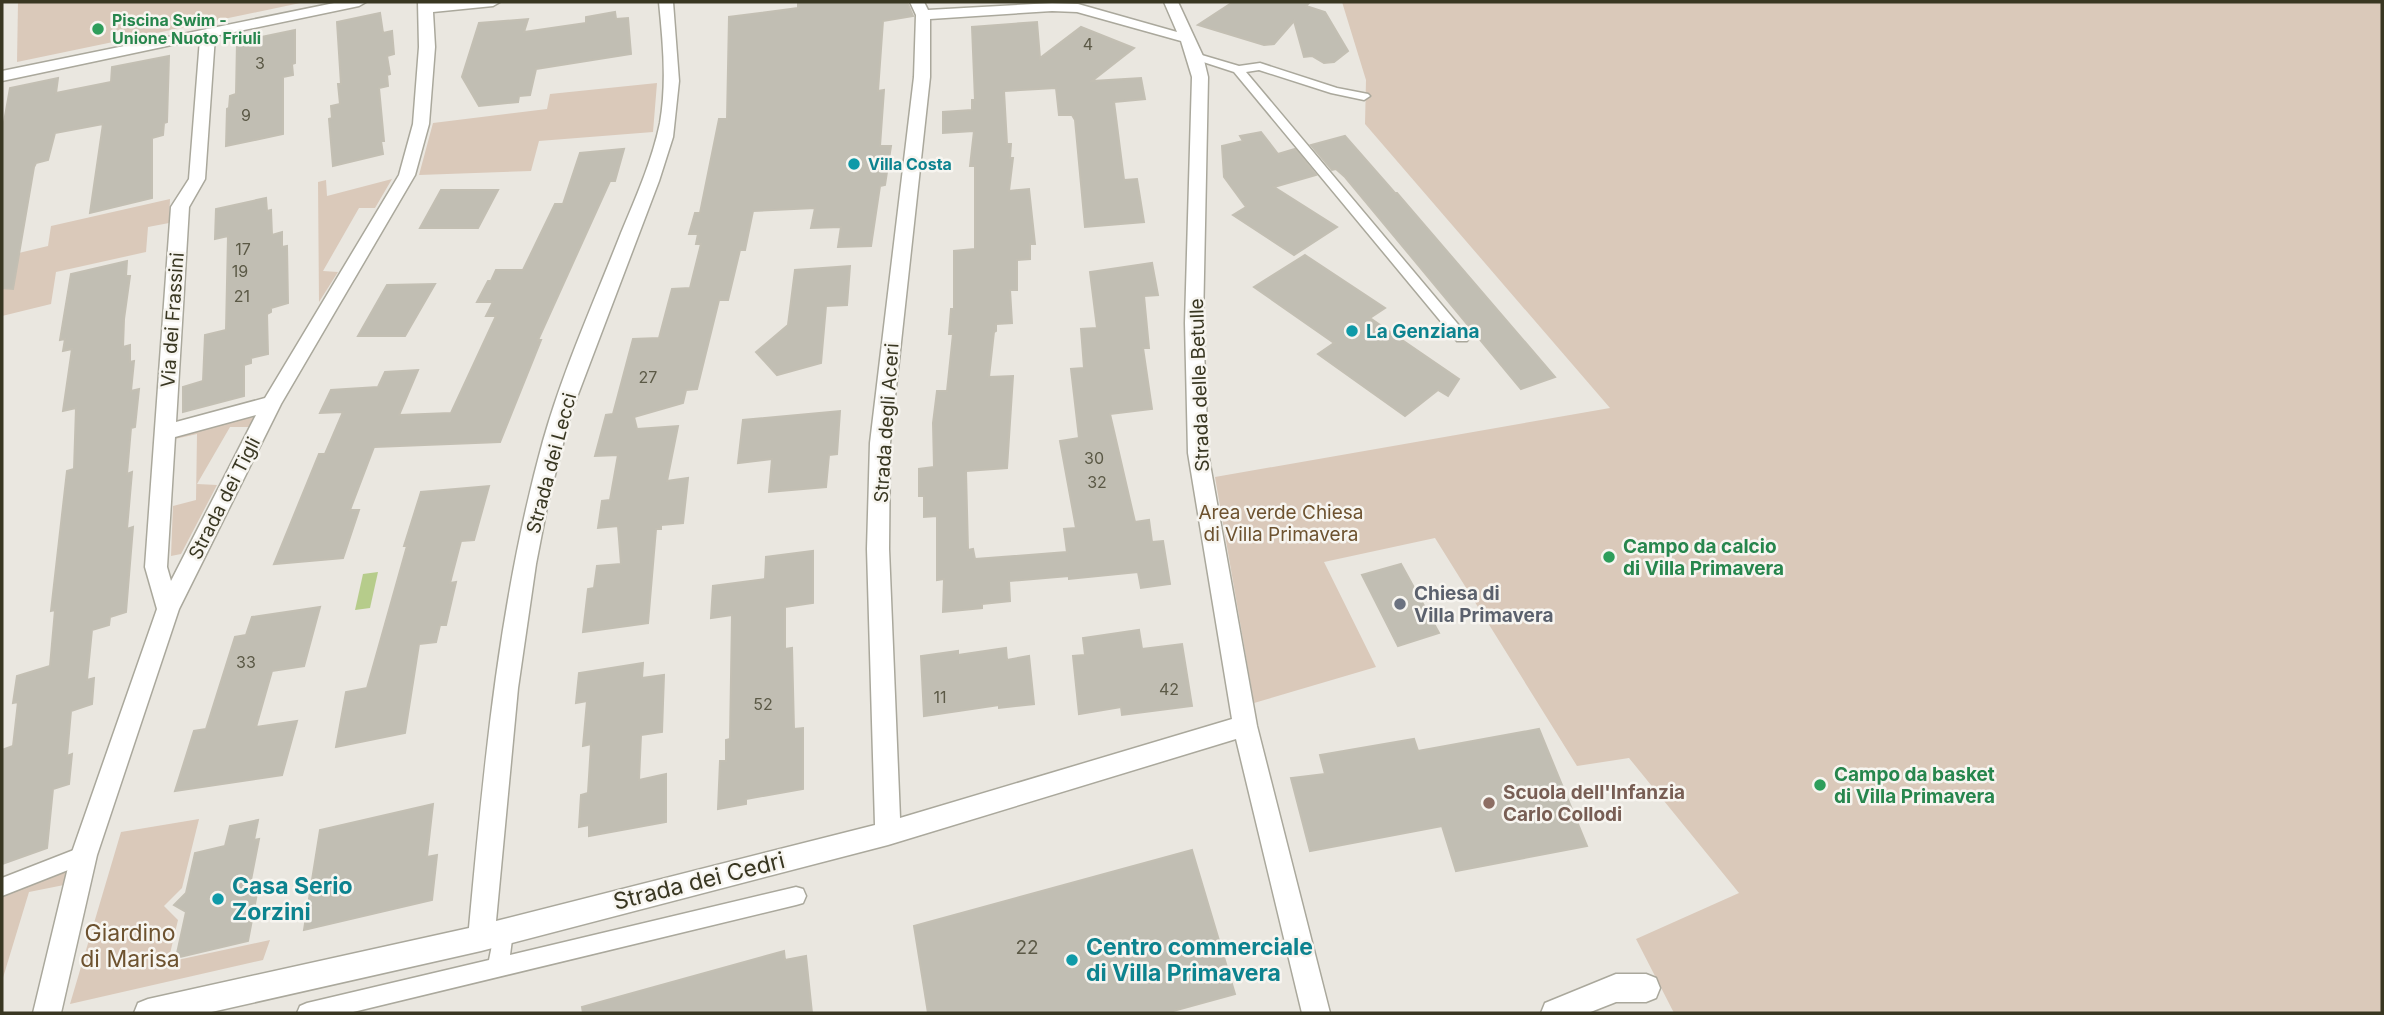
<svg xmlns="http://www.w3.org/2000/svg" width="2384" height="1015" viewBox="0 0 2384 1015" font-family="Inter,sans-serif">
	<rect width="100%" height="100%" fill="#eae7e0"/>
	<g fill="#dac9ba">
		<path d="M18 2H305L17 62Z"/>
		<path d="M1342 2H2382V1013H1674L1636 939 1739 893 1629 758 1577 766 1435 538 1324 562 1376 667 1254 703 1215 477 1610 408 1365 124 1366 80Z"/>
		<path d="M657 83 653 132 539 141 531 171 419 175 433 123 547 109 550 94Z"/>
		<path d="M392 179 375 208H359L323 271 338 272 319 302 318 182 326 180 327 196Z"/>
		<path d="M170 199 169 223 148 227 146 252 56 272 51 304 2 316V257L48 246 51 226Z"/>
		<path d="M256 413 249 427H230L197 484 217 485 181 554 171 556 173 506 196 500 197 434 175 439V433Z"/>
		<path d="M199 819 182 888 164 906 178 920 168 962 270 940 263 960 70 1004 121 832Z"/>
		<path d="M69 867 64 885 29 892 2 981V892Z"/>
	</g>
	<path fill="#b6cc8b" d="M378 572 370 608 355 610 363 574Z"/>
	<g fill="#c1beb3" stroke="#c3bfb3" stroke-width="2">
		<path d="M798 2H907L913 16 883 21 878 91 884 90 880 146H891L885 185 880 186 871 246 838 247 841 227 811 228 815 208 753 211 745 250H740L728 300H719L697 389 686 390 683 403 634 417 637 429 678 426 667 481 688 478 683 523 661 525V529H656L648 623 583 632 588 589 594 588 597 566 621 564 618 526 598 528 602 501 610 500 618 455 595 456 606 415 613 414 633 339 659 338 672 289 690 288 701 244H696L698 234H689L695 213H700L719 119H727L729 17 798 8Z"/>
		<path d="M1233 2H1310L1306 6 1325 12 1348 51 1334 62 1324 63 1312 56 1304 57 1294 21 1274 44 1264 45 1198 25Z"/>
		<path d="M615 12 616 19 628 18 631 54 536 69 530 95 519 96 518 102 479 106 462 77 479 23 528 19 524 32 586 23V17Z"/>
		<path d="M380 13 383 33 392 31 394 54 387 56 390 74 387 75 388 86 379 88 384 141H381L383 154 333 166 329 119 332 118 331 106 340 104 338 84H341L337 22Z"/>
		<path d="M1037 22 1040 58 1081 27 1134 48 1092 81 1141 78 1145 99 1114 102 1124 180 1137 179 1144 222 1085 227 1075 120 1072 115H1059L1056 88 1004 91 1007 144H1011L1010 158H1013L1009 191 1029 189 1035 244H1030V259L1017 260V290H1010L1012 323 996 324V331L994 332 989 377 1013 376 1007 468 966 471 968 550 973 549 975 559 1067 552 1064 529 1076 528 1060 441 1079 438 1071 369 1084 368 1081 329 1097 328 1090 272 1152 263 1158 295 1144 296 1149 348H1143L1152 409 1110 414 1135 522 1149 520 1152 542 1163 541 1170 584 1141 588 1138 572 1069 579V576L1009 581 1010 601 982 604V608L943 612 944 579 937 580V516L924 517V496H919V469L934 467 933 423 937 391H947L953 334H949L951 309H954V251L975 249V166H970L974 131 943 133V112L972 110V100H975L972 27Z"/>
		<path d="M295 30V63L292 64 293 75 283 77V134L226 146 227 109 229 108 230 96 236 94 237 42Z"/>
		<path d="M169 56 167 122 164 123 163 135 152 138V198L90 213 103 124 55 133 48 160 36 163 34 167 13 289 2 288V133L10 88 58 78 56 93 111 82 112 67Z"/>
		<path d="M1261 132 1278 154 1295 149 1316 175 1274 187 1337 227 1294 255 1233 215 1246 207 1224 177 1222 146 1243 141 1240 136Z"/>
		<path d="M1345 136 1395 193H1397L1555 377 1521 389 1345 177 1336 169 1332 170 1311 145Z"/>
		<path d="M624 149 615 181H610L538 340H541L500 442 374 447 350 510H359L343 558 274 564 319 454H325L343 412 320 413 331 390 378 387 385 372 418 370 399 415 451 413 496 316H486L493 302H477L488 281H491L496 270H523L555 204H563L580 153Z"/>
		<path d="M441 190H498L478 228H420Z"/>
		<path d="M266 198 267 211 271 210 272 235 282 232V247L287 246 288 303 271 308V312L267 314 268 354 251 358V363L244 365V396L183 412V387L203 381 205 335 226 330 228 236 215 239 216 209Z"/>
		<path d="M1305 255 1385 308 1370 318 1459 379 1448 396 1438 390 1405 416 1318 354 1334 343 1254 287Z"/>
		<path d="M127 261 126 276H130L124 319 123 347 130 345V362L134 361 131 391 139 389 135 427 131 428 127 474 132 472 127 529 133 527 126 612 110 617 109 625 92 630 87 680 94 678 92 704 71 711 67 756 72 754 69 784 53 789 47 848 2 864V750L13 746 18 702 13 703 17 676 50 666 55 610 51 611 67 471 74 469 76 408 63 411 72 349 63 351 65 339 60 340 71 274Z"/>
		<path d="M850 266 847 305 826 306 821 363 777 375 756 352 788 325 795 270Z"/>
		<path d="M435 284 405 336H358L387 285Z"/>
		<path d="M840 411 837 454 829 455 826 487 769 492 772 459 738 463 743 420Z"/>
		<path d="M489 486 474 540 461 541 450 583 456 582 446 625H440L436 642 419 644 405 733 336 747 346 692 367 688 407 546H404L421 492Z"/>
		<path d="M813 551V603L785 607V649L792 648 794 729 803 728V789L746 799V804L718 809 720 761H726V740L730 739 732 615 711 618 713 586 765 579 766 557Z"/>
		<path d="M1401 564 1439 633 1398 646 1362 575Z"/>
		<path d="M320 607 304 666 272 671 256 727 297 721 282 775 175 791 194 731 206 729 235 637 246 635 252 617Z"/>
		<path d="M1139 630 1142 649 1182 644 1192 706 1122 715 1121 707 1079 714 1073 656 1085 655 1083 638Z"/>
		<path d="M1006 648 1007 660 1029 656 1034 704 999 708V705L924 716 921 656 958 651V655Z"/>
		<path d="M643 663 642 678 664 675 662 732 641 735 639 780 666 774V822L589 836V825L579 827 581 795 588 793 591 744 583 746 587 701 576 703 579 673Z"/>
		<path d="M1539 729 1587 846 1456 871 1442 826 1310 851 1291 778 1325 774 1320 755 1414 739 1418 751Z"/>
		<path d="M433 804 427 857 437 855 432 900 304 930 320 830Z"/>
		<path d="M258 820 254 840 259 839 251 880 258 888 248 941 176 958 186 912 174 905 186 893 195 853 225 846 230 826Z"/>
		<path d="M1192 850 1235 994 1166 1013H928L914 926Z"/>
		<path d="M784 951 785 960 806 956 812 1013H583L582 1007Z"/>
	</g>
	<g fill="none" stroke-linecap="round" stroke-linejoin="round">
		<g stroke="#aaa89c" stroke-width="3">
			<g id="lane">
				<path d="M1195 53 1239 66 1260 63 1337 88 1368 94 1370 96 1364 100 1331 93 1259 70 1246 72 1467 335 1469 338 1467 341H1457L1234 72 1191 58 1189 56Z"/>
				<path d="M84 846 91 849 94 855 91 861 2 896V878Z"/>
				<path d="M796 887 803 889 806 896 803 903 796 905 349 1013H297L300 1006 307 1003 489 960 496 925 503 922 510 925 513 932 510 955Z"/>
			</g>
		</g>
		<g stroke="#aaa89c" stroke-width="3">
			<g id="street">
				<path d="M339 2H366L359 6 215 36 205 179 189 207 176 422 265 398 399 175 413 124 419 47 418 2H500L493 6 433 12 435 47 429 124 415 175 281 404 179 609 97 855 61 1013H33L71 855 157 609 145 567 171 207 189 179 200 39 2 81V71ZM256 415 171 581 167 567 175 437Z"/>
				<path d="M659 2H673L679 81 673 137 659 181 571 413 548 502 536 564 518 688 496 921 875 825 867 549 870 443 914 77 916 15 910 2H924L928 10 1052 3 1078 4 1177 32 1164 2H1178L1203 56 1208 77 1203 323 1208 453 1257 726 1330 1013H1302L1236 739 888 845 481 951 207 1013H134L138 1003 148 999 469 928C484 765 499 600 543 441 563 370 594 302 621 233 636 197 652 161 660 123 667 83 663 42 659 2ZM1052 11 1077 12 1181 41 1192 77 1185 323 1188 453 1232 719 900 818 889 549 890 443 930 77V19Z"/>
				<path d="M1616 974H1646L1656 978 1660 988 1656 998 1646 1002H1616L1588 1013H1541L1545 1003Z"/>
			</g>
		</g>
		<use href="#lane" fill="#fff" fill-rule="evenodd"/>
		<use href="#street" fill="#fff" fill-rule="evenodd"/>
	</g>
	<g fill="#2e9e5b" stroke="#f7f5f0" stroke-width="2.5">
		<circle cx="98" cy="29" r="7"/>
		<circle cx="1609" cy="557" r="7"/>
		<circle cx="1820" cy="785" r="7"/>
	</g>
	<g fill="#0f9aa8" stroke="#f7f5f0" stroke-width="2.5">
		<circle cx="854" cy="164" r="7"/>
		<circle cx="1352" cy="331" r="7"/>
		<circle cx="218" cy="899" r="7"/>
		<circle cx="1072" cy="960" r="7"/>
	</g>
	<circle fill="#6b7280" stroke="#f7f5f0" stroke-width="2.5" cx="1400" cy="604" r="7"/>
	<circle fill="#8d6e63" stroke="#f7f5f0" stroke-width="2.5" cx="1489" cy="803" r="7"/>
	<g text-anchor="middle" stroke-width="5" stroke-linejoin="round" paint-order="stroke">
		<g font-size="16" font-weight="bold" fill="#27864d" stroke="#f7f5f0" text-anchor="start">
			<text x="112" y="26">Piscina Swim -<tspan x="112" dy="18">Unione Nuoto Friuli</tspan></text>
		</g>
		<g font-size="16" fill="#5b5946">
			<text x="1088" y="50">4</text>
			<text x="260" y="69">3</text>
			<text x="246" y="121">9</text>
			<text x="243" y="255">17</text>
			<text x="240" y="277">19</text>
			<text x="242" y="302">21</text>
			<text x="648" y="383">27</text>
			<text x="1094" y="464">30</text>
			<text x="1097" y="488">32</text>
			<text x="246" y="668">33</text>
			<text x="1169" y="695">42</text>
			<text x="940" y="703">11</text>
			<text x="763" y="710">52</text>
		</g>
		<g font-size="16" font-weight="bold" fill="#0d838f" stroke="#f7f5f0" text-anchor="start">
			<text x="868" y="170">Villa Costa</text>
		</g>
		<g font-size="19" fill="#393722" stroke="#f7f5f0">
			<text transform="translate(172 320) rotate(-86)" y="7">Via dei Frassini</text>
			<text transform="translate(1199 385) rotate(-92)" y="7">Strada delle Betulle</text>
			<text transform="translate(886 423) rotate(-86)" y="7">Strada degli Aceri</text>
			<text transform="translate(551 463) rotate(-75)" y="7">Strada dei Lecci</text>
			<text transform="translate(224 498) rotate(-63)" y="7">Strada dei Tigli</text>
		</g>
		<g font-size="19" font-weight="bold" fill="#0d838f" stroke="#f7f5f0" text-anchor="start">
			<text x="1366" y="338">La Genziana</text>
		</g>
		<g font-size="19" fill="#6d522f" stroke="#f7f5f0">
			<text x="1281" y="519">Area verde Chiesa<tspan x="1281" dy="22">di Villa Primavera</tspan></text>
		</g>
		<g font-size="19" font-weight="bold" fill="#27864d" stroke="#f7f5f0" text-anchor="start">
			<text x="1623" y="553">Campo da calcio<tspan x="1623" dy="22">di Villa Primavera</tspan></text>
			<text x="1834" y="781">Campo da basket<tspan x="1834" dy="22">di Villa Primavera</tspan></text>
		</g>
		<g font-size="19" font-weight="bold" fill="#5b616d" stroke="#f7f5f0" text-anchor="start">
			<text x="1414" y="600">Chiesa di<tspan x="1414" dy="22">Villa Primavera</tspan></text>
		</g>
		<g font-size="19" font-weight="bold" fill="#785e54" stroke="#f7f5f0" text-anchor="start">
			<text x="1503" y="799">Scuola dell'Infanzia<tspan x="1503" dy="22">Carlo Collodi</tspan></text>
		</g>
		<g font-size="19" fill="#5b5946">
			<text x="1027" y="954">22</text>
		</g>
		<g font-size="23" fill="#393722" stroke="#f7f5f0">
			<text transform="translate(699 881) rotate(-14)" y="8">Strada dei Cedri</text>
		</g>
		<g font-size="23" font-weight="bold" fill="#0d838f" stroke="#f7f5f0" text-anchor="start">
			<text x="232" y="894">Casa Serio<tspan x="232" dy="26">Zorzini</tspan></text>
			<text x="1086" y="955">Centro commerciale<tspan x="1086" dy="26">di Villa Primavera</tspan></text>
		</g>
		<g font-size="23" fill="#6d522f" stroke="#f7f5f0">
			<text x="130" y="941">Giardino<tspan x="130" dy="26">di Marisa</tspan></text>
		</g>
	</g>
	<rect width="2384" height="1015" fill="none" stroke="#393722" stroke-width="7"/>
</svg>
